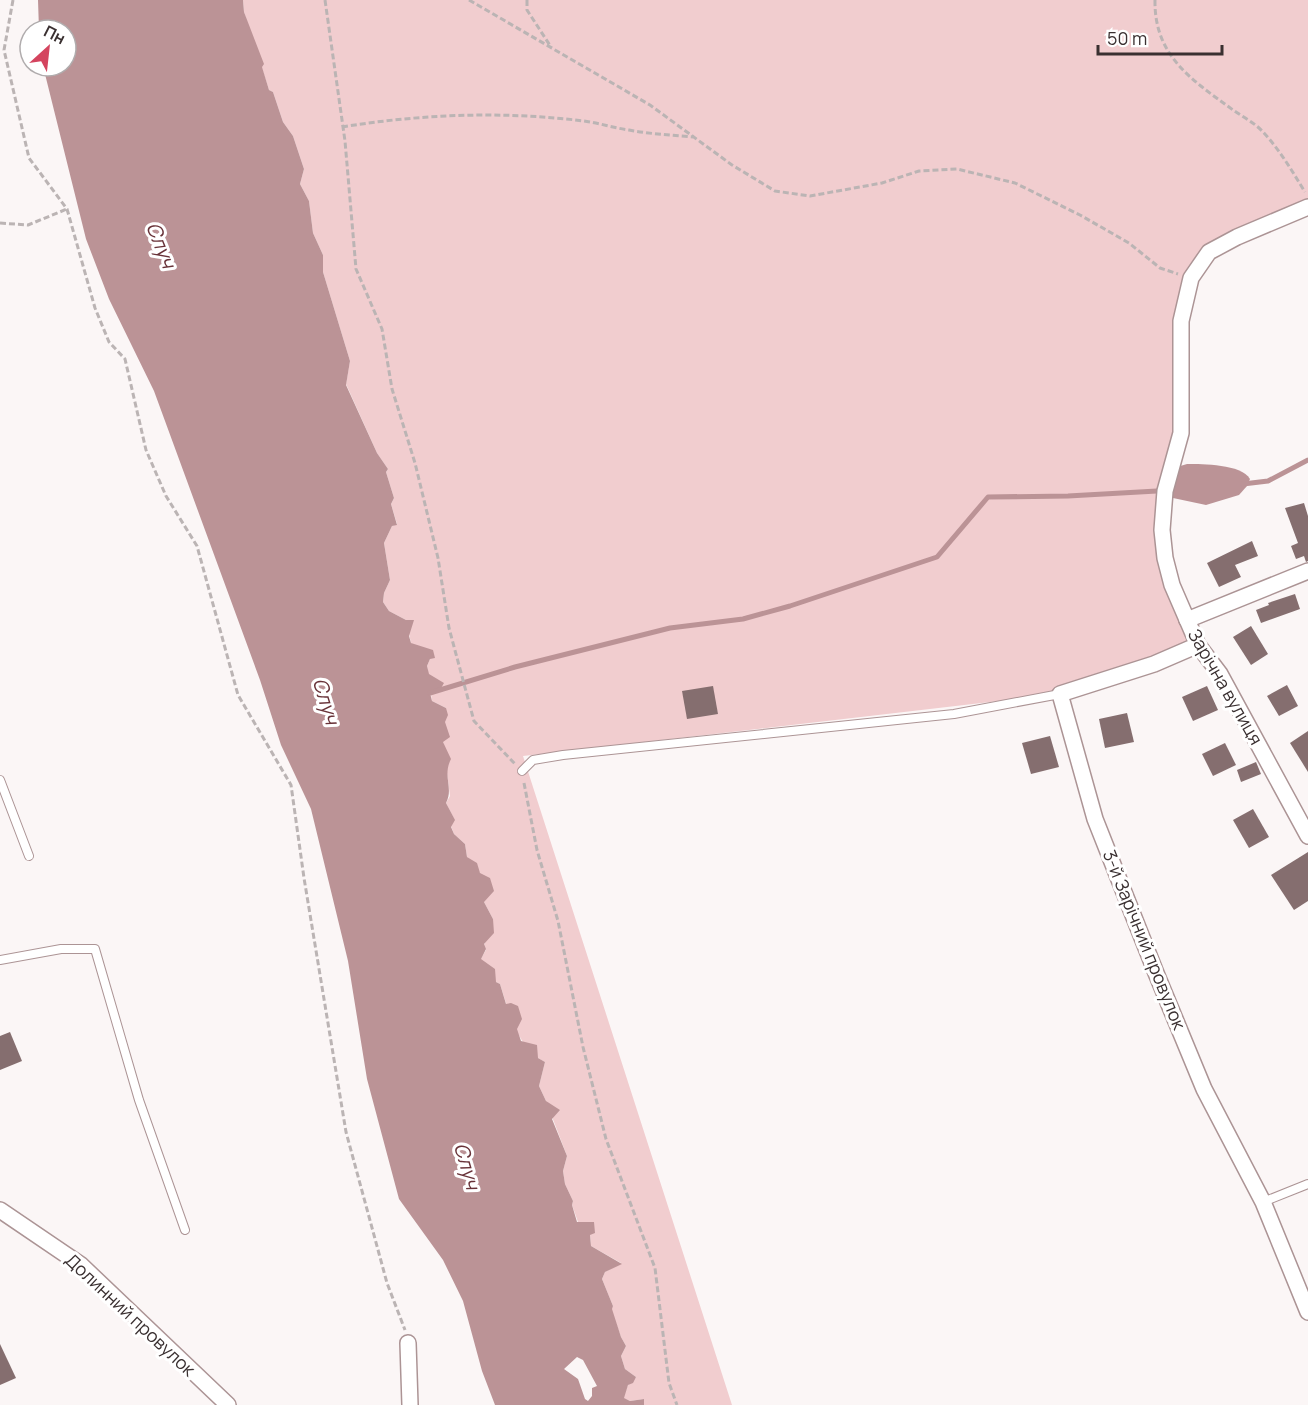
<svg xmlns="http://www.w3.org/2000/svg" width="1308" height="1405" viewBox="0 0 1308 1405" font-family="Manrope,sans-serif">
	<rect width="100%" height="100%" fill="#fbf6f6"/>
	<path fill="#f1cdcf" d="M243 0H1308V207L1237 237 1191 278 1181 433 1162 530 1198 645 1060 694 523 756 732 1405H644V1399L630 1401 623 1398 628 1385 636 1377 625 1369 621 1356 626 1346 621 1337 611 1309 613 1306 602 1279 605 1272 621 1263 591 1246 590 1235 578 1222 572 1205 573 1201 565 1184 563 1171 567 1156 546 1101 539 1086 545 1062C517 1048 509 1012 500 984L496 982 480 960 486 950 484 945 493 919 484 902 480 873 467 857 465 844 454 834 451 826 454 819 446 803 450 796 443 742 446 708 432 701 427 666 430 659 411 643 406 620 389 611 383 602 384 593 390 580 384 543 392 526 397 524 391 504 394 498 386 472 388 469 377 453 346 384 350 361 323 272V255L313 233 309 201 300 184 304 169 293 136 283 122 273 92 269 90 244 12Z"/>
	<g fill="#bb9396" fill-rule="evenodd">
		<path d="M38 0H243L244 12 264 64 262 67 269 90 273 92 283 122 293 136 304 169 300 184 309 201 313 233 323 255V272L350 361 346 385 377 453 388 469 386 472 394 498 391 504 397 525 392 526 384 543 390 580 384 593 383 602 389 611 406 620H414L409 636 411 643 433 650 435 658 430 659 427 666 429 674 444 683 440 690 430 693 432 701 446 708 448 715 445 722 450 737 443 742 451 759C442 777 454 787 446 803L455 820 451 827 454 834 465 844 467 857 477 863 480 873 490 878 494 891 484 902 493 919 494 933 484 944 486 949 481 959 495 969 496 982 500 984 506 1004 511 1003 518 1006 522 1019 517 1029 521 1041 537 1045 538 1058 545 1062 539 1086 546 1101 560 1110 552 1119 567 1156 563 1171 565 1184 573 1201 572 1205 577 1222H594L595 1233 590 1235 591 1246 622 1264 605 1272 602 1279 613 1306 612 1309 621 1337 626 1346 621 1356 625 1369 636 1377 633 1383 628 1385 624 1398 630 1401 644 1399V1405H495L482 1371 463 1301 443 1260 399 1199 367 1079 348 961 311 809 281 745 260 680 154 391 109 299 86 239 43 66H66V30H39ZM577 1357 583 1360 597 1386 592 1388V1396L588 1401 585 1399 578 1379 564 1369Z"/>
		<path d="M1187 464C1203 464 1241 464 1250 479L1247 486 1239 495 1206 505 1173 498 1170 495 1177 467Z"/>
	</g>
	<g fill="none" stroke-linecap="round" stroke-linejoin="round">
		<g stroke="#bb9396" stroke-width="5">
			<path d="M1243 484 1268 481 1308 460"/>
			<path d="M430 693 515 667 670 628 743 619 790 606 937 557 988 497 1068 496 1157 491"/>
		</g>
	</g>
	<g fill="#856e6f">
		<path d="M1304 503 1308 516V561L1306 562 1304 556 1296 559 1291 546 1298 543 1285 508Z"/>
		<path d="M1252 541 1258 556 1235 565 1241 577 1219 587 1207 563Z"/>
		<path d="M1295 594 1300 609 1261 623 1256 610 1269 605 1268 603Z"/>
		<path d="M1251 626 1268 654 1251 665 1233 637Z"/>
		<path d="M1287 685 1298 706 1279 716 1267 696Z"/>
		<path d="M713 686 718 714 687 719 682 691Z"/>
		<path d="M1207 686 1218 710 1193 721 1182 697Z"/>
		<path d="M1127 713 1134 742 1105 748 1099 719Z"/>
		<path d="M1308 731V772L1290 743Z"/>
		<path d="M1050 736 1059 767 1031 774 1022 743Z"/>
		<path d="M1225 743 1236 765 1213 776 1202 754Z"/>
		<path d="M1256 762 1261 774 1241 782 1237 770Z"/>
		<path d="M1253 809 1269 837 1249 848 1233 820Z"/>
		<path d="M1308 852V901L1294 910 1271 875Z"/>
		<path d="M10 1032 22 1061 0 1070V1036Z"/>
		<path d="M0 1344 16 1378 0 1385Z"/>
	</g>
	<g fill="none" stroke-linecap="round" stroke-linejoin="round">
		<g stroke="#ac9495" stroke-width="10">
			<g id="service">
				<path d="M522 771 533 760 563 755 954 714 1060 694"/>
				<path d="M0 780 29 856"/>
				<path d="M0 960 61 949H95L139 1100 185 1230"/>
				<path d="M1263 1202 1308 1184"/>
			</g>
		</g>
		<g stroke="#ac9495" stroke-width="18">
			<g id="minor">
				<path d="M1308 207 1237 237 1209 252 1191 278 1181 321V433L1165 491 1162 530 1165 558 1172 585 1198 645 1220 674 1308 836"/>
				<path d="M1187 620 1308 571"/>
				<path d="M1198 645 1154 664 1060 694 1095 819 1156 973 1204 1089 1263 1202 1308 1312"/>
				<path d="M0 1210 81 1265 228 1405"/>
				<path d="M408 1343 410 1405"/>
			</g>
		</g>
		<g stroke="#bbb4b4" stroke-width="3" stroke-dasharray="6 3" stroke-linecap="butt">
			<path d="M13 0 4 50 29 158 67 209 95 308 109 342 125 359 146 450 166 496 197 546 238 695 291 785 304 878 346 1132 387 1283 405 1330"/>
			<path d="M325 0 345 141 356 269 382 329 392 389 415 463 438 558 449 628 474 721 515 764"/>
			<path d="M469 0 650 105 732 165 775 191 810 196 882 183 919 171 957 169 1015 183 1080 215 1129 243 1160 268 1178 274"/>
			<path d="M527 0V10L551 47"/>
			<path d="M1155 0C1154 56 1192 80 1233 110 1243 117 1255 123 1263 132 1280 150 1292 171 1305 192"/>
			<path d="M342 127C421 114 504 111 584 121 599 123 614 128 629 130 650 134 671 135 693 137"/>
			<path d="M0 223 28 225 67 209"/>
			<path d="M524 783 537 850 558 921 583 1047 606 1139 655 1268 669 1383 677 1405"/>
		</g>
		<use href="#service" stroke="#fff" stroke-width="8"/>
		<use href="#minor" stroke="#fff" stroke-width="15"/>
	</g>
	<g text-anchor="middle" stroke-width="6" stroke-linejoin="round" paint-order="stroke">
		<g font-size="18" fill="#3a3031" stroke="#fff">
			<text transform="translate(1225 687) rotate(60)" y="6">Зарічна вулиця</text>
			<text transform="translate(1144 940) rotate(68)" y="6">3-й Зарічний провулок</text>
			<text transform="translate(130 1315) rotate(43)" y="6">Долинний провулок</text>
		</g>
		<g font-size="20" font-style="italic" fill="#683238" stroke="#fff">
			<text transform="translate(161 245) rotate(68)" y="7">Случ</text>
			<text transform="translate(326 701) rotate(73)" y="7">Случ</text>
			<text transform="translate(467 1166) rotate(74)" y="7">Случ</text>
		</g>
	</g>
	<g transform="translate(48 48) rotate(27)"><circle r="28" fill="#ffffff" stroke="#b0acad" stroke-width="1.5"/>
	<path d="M0-4.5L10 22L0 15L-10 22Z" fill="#d4445e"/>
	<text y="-9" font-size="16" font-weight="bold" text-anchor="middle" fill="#3a3031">Пн</text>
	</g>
	<path d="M1098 45v9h124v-9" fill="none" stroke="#3a3031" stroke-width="3"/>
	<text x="1107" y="45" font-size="18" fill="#3a3031" stroke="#ffffff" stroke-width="4.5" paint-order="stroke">50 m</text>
</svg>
